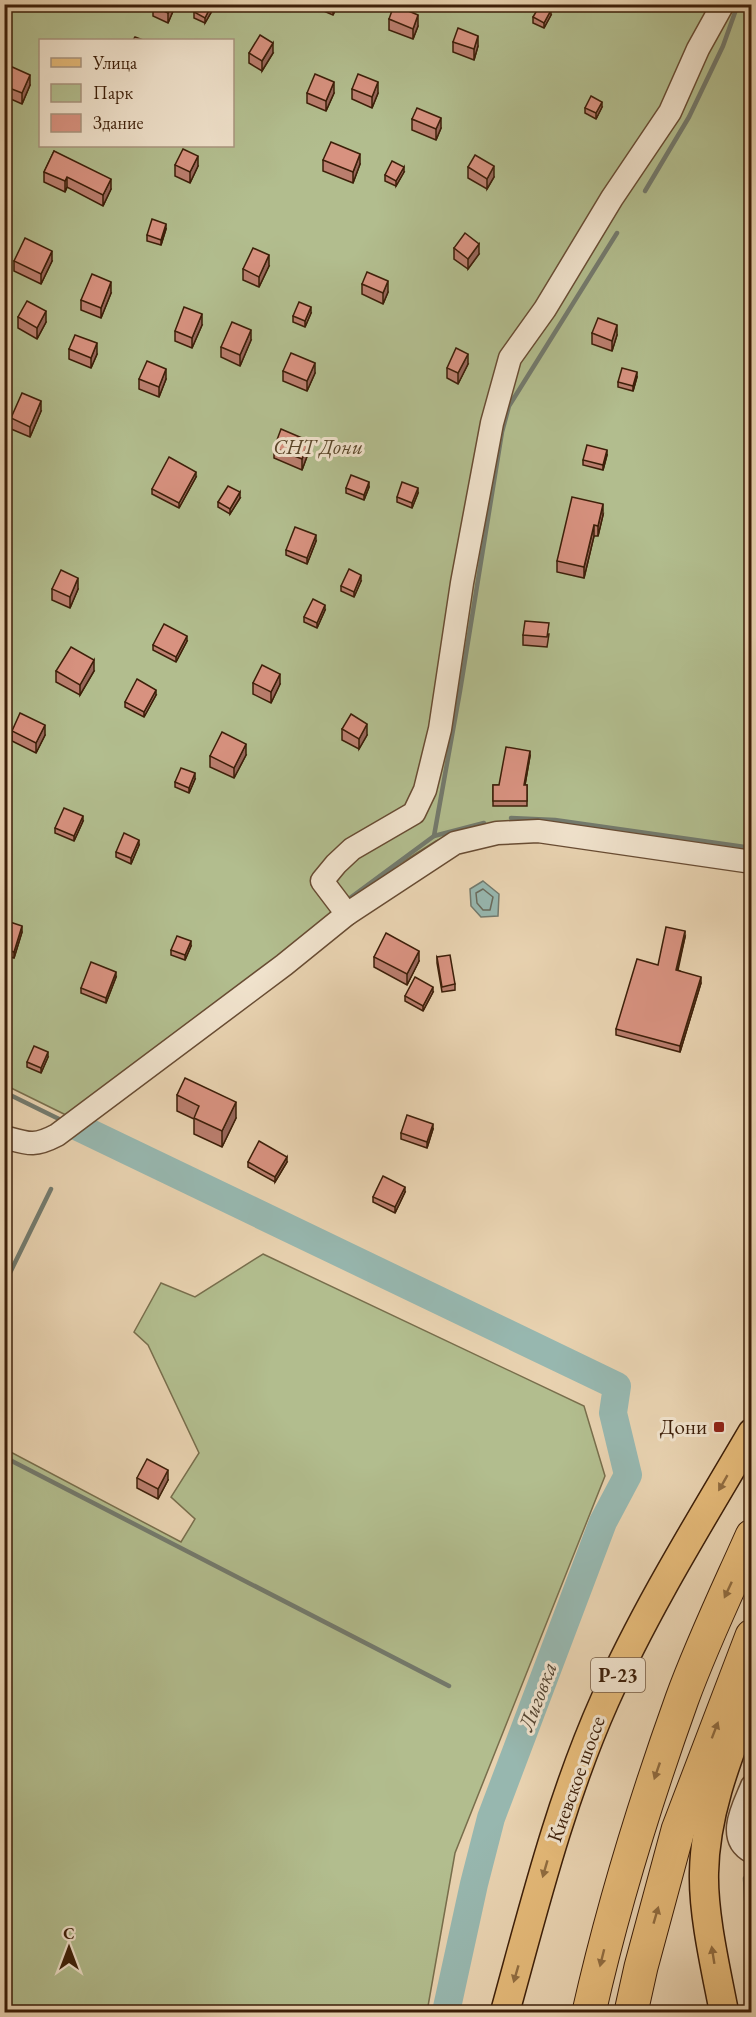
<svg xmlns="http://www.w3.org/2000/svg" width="756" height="2017" viewBox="0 0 756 2017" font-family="'EB Garamond',serif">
	<rect width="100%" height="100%" fill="#e8d2b0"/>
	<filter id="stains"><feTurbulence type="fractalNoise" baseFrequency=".00333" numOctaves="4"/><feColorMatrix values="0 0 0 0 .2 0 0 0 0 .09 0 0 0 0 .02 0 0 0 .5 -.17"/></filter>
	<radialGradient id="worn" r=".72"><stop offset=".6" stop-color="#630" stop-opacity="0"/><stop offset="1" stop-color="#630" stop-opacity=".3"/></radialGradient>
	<g fill="#b2bd8e" stroke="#786e4c" stroke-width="1.5" fill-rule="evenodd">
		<path d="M4 5H751V851L448 836 436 841 399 864 68 1116 5 1085ZM40 40H232V146H40Z"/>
		<path d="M263 1254 584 1406 605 1476 455 1853 427 2012H5V1449L181 1542 195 1519 171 1497 199 1453 148 1345 134 1332 161 1283 195 1297Z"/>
	</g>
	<path fill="#97b7af" stroke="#737a6d" stroke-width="1.5" d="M483 881 499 894 498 916 481 917 471 906 470 889Z"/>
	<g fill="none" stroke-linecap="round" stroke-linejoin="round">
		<path stroke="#6a6b5c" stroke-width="1.5" d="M483 889 493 897 490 910H483L477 903 476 893Z"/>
		<g stroke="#737a6d" stroke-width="4.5">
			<path d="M645 191 689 117 723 46 738 4"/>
			<path d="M511 818 555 820 752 848"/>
			<path d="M434 836 460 691 502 432 509 406 617 233"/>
			<path d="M350 898 434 836 484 823"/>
			<path d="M4 1092 59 1119"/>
			<path d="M4 1285 51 1189"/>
			<path d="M4 1457 449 1686"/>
			<path d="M745 1878 748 1935 752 1950"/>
		</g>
		<path stroke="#97b7af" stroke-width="28" d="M80 1128 617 1386 613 1413 628 1475 603 1522 491 1818 474 1884 446 2012"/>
		<g stroke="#684c33" stroke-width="25">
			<g id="minor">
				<path d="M347 914 322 881 336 864 352 849 414 813 425 790 440 729 462 583 492 423 510 358 545 309 612 198 670 112 698 49 723 4"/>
				<path d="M4 1137C29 1144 34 1147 57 1135L284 965 347 914 455 843 497 833 538 831 752 862"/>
				<path d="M752 1786C744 1806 725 1838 752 1852"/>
			</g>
		</g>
		<g stroke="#3d1f09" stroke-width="31">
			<g id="major">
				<path d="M505 2012C534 1907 560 1801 605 1700 646 1608 701 1520 752 1433"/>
				<path d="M724 2012C716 1970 703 1915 704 1873 705 1810 730 1751 752 1693"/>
			</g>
		</g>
		<g stroke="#3d1f09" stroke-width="35">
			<g id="highway">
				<path d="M589 2012C613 1906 645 1802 682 1699 702 1644 728 1590 752 1536"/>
				<path d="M631 2012 641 1967 678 1830 752 1636"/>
			</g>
		</g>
		<use href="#minor" stroke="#f0e2cc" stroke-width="22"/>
		<use href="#major" stroke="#e4b978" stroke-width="28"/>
		<use href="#highway" stroke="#e4b978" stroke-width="33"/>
	</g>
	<g fill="#ba7e6e" stroke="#3d1f09" stroke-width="1.5">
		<path d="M153 4H176L168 23 153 16Z"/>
		<path d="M213 4V9L205 23 194 18V12Z"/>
		<path d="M319 4H338L333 15 319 9Z"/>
		<path d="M677 4H690L688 9Z"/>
		<path d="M551 15 544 28 533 23V17Z"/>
		<path d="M389 19 418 26 413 39 389 30Z"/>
		<path d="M453 42 478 46 474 60 453 52Z"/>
		<path d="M249 53H273L262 71 249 63Z"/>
		<path d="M4 79 30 85 22 104 4 96Z"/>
		<path d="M352 89 378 93 372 108 352 99Z"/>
		<path d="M307 93H334L326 111 307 103Z"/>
		<path d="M602 107 596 119 585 113V108Z"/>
		<path d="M412 119 441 128 436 140 412 130Z"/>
		<path d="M54 151 111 189 103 206 67 187 65 192 44 182V172Z"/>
		<path d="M323 160 360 164 353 183 323 171Z"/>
		<path d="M175 165 198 166 190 183 175 176Z"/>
		<path d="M468 167 494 177 487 189 468 178Z"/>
		<path d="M404 172 396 186 385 181V175Z"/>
		<path d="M166 229 161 245 147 241V235Z"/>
		<path d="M454 248 479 254 468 269 454 259Z"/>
		<path d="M14 261H52L41 284 14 271Z"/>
		<path d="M269 266 259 287 243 280V269Z"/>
		<path d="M362 284 388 292 383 304 362 294Z"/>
		<path d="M111 293 101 318 81 310V300Z"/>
		<path d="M311 313 305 327 293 322V316Z"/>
		<path d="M18 317 46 322 37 339 18 328Z"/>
		<path d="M202 325 192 348 175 341V331Z"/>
		<path d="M592 333 617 335 612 351 592 344Z"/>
		<path d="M251 340 240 366 221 357V347Z"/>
		<path d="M69 349 97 354 91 368 69 359Z"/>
		<path d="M468 364 458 384 447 378V368Z"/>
		<path d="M283 371 315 373 307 391 283 381Z"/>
		<path d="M637 377 633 391 618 387V382Z"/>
		<path d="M139 379H166L159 397 139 389Z"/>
		<path d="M41 411 30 437 11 429V418Z"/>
		<path d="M274 448 309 451 302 470 274 458Z"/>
		<path d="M607 455 603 470 583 465V460Z"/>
		<path d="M196 477 179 508 152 494V489Z"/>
		<path d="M369 487 364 500 346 493V488Z"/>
		<path d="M418 493 412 508 397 502V497Z"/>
		<path d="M240 498 230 514 218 507V502Z"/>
		<path d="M603 515 598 536H594L584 578 557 572V561Z"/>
		<path d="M316 541 307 564 286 555V550Z"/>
		<path d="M361 581 354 597 341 591V586Z"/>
		<path d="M52 589H78L70 608 52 600Z"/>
		<path d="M325 610 317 628 304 622V617Z"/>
		<path d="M549 634 547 647 523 645V635Z"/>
		<path d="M187 641 176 662 153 650V645Z"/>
		<path d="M56 671H94L80 695 56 682Z"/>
		<path d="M253 683 280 684 271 703 253 694Z"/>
		<path d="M156 695 144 717 125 707V702Z"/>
		<path d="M342 729 367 735 359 749 342 740Z"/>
		<path d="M12 731 45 735 36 753 12 741Z"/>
		<path d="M246 755 234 778 210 767V756Z"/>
		<path d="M530 756 525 785H527V806H493V785H499Z"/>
		<path d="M195 779 189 793 175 787V782Z"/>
		<path d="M83 821 74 841 55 833V828Z"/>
		<path d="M139 845 131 864 116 857V852Z"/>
		<path d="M4 920 22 932 14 958 4 955Z"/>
		<path d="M685 937 678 970 701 983 680 1052 616 1035V1029L658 965Z"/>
		<path d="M191 946 185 960 171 955V950Z"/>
		<path d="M374 957 419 961 407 985 374 967Z"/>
		<path d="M437 957 455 984V990L442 992 437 963Z"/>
		<path d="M116 977 106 1003 81 993V988Z"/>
		<path d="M433 992 423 1011 405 1001V996Z"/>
		<path d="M48 1057 41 1073 27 1067V1062Z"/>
		<path d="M177 1095 236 1118 222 1147 194 1134V1119L177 1111Z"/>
		<path d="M433 1129 427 1148 401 1139V1133Z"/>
		<path d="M248 1162H287L275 1182 248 1167Z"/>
		<path d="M405 1192 395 1213 373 1202V1197Z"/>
		<path d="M137 1478 168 1480 158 1499 137 1488Z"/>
	</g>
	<g fill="#97665a" stroke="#3d1f09" stroke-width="1.5">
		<path d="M172 4H176L168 23V13Z"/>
		<path d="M212 4 213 9 205 23V18Z"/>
		<path d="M338 4 333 15V5Z"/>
		<path d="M551 10V15L544 28V23Z"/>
		<path d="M418 15V26L413 39V29Z"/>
		<path d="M478 36V46L474 60V49Z"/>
		<path d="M273 43V53L262 71V61Z"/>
		<path d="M30 75V85L22 104V93Z"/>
		<path d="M334 82V93L326 111V101Z"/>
		<path d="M378 82V93L372 108V97Z"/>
		<path d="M602 102V107L596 119V113Z"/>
		<path d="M441 118V128L436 140V129Z"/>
		<path d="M360 154V164L353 183V172Z"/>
		<path d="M198 156V166L190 183V172Z"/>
		<path d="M494 166V177L487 189V179Z"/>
		<path d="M404 167V172L396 186V181Z"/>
		<path d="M67 177V187L65 192V181Z"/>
		<path d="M111 179V189L103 206V195Z"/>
		<path d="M166 224V229L161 245V240Z"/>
		<path d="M479 244V254L468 269V259Z"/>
		<path d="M52 251V261L41 284V274Z"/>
		<path d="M269 255V266L259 287V277Z"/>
		<path d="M388 281V292L383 304V293Z"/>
		<path d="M111 282V293L101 318V308Z"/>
		<path d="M311 307V313L305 327V321Z"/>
		<path d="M46 311V322L37 339V328Z"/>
		<path d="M202 314V325L192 348V338Z"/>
		<path d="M617 325V335L612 351V341Z"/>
		<path d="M251 330V340L240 366V355Z"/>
		<path d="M97 343V354L91 368V358Z"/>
		<path d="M468 354V364L458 384V373Z"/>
		<path d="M315 363V373L307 391V381Z"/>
		<path d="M166 369V379L159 397V387Z"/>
		<path d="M637 372V377L633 391V386Z"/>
		<path d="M41 401V411L30 437V427Z"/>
		<path d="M309 441V451L302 470V459Z"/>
		<path d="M607 450V455L603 470V465Z"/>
		<path d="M196 472V477L179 508V503Z"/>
		<path d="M369 482V487L364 500V495Z"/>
		<path d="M418 488V493L412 508V503Z"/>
		<path d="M240 492V498L230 514V509Z"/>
		<path d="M603 504V515L598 536V526Z"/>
		<path d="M594 525V536L584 578V567Z"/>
		<path d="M316 535V541L307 564V558Z"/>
		<path d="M361 575V581L354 597V592Z"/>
		<path d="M78 578V589L70 608V597Z"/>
		<path d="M325 605V610L317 628V623Z"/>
		<path d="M187 636V641L176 662V657Z"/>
		<path d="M94 660V671L80 695V685Z"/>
		<path d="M280 674V684L271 703V692Z"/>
		<path d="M156 690V695L144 717V712Z"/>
		<path d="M367 724V735L359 749V739Z"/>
		<path d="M45 725V735L36 753V743Z"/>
		<path d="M246 744V755L234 778V768Z"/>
		<path d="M530 751V756L524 790V785Z"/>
		<path d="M195 773V779L189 793V788Z"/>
		<path d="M83 816V821L74 841V836Z"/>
		<path d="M139 840V845L131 864V858Z"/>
		<path d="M22 926V932L14 958V952Z"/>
		<path d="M685 931V937L676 975V970Z"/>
		<path d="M191 941V946L185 960V955Z"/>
		<path d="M419 951V961L407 985V974Z"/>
		<path d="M116 972V977L106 1003V998Z"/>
		<path d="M701 977V983L680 1052V1046Z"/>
		<path d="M433 987V992L423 1011V1006Z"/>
		<path d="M48 1052V1057L41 1073V1068Z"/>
		<path d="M236 1102V1118L222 1147V1131Z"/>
		<path d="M433 1124V1129L427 1148V1142Z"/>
		<path d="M287 1157V1162L275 1182V1177Z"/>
		<path d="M405 1187V1192L395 1213V1207Z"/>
		<path d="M168 1470V1480L158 1499V1489Z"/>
	</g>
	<g fill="#d89280" stroke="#3d1f09" stroke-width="1.5">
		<path d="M153 4H172L168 13 153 6Z"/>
		<path d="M198 4H212L205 18 194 12Z"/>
		<path d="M394 5 418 15 413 29 389 19Z"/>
		<path d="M540 5 551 10 544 23 533 17Z"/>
		<path d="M458 28 478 36 474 49 453 42Z"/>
		<path d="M260 35 273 43 262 61 249 53Z"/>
		<path d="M135 37 143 40H133Z"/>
		<path d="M10 66 30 75 22 93 4 86V79Z"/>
		<path d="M315 74 334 82 326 101 307 93Z"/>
		<path d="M358 74 378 82 372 97 352 89Z"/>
		<path d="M591 96 602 102 596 113 585 108Z"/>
		<path d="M417 108 441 118 436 129 412 119Z"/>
		<path d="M331 142 360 154 353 172 323 160Z"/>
		<path d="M183 149 198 156 190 172 175 165Z"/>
		<path d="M54 151 111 179 103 195 67 177 65 181 44 172Z"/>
		<path d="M475 155 494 166 487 179 468 167Z"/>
		<path d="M392 161 404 167 396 181 385 175Z"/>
		<path d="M152 219 166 224 161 240 147 235Z"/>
		<path d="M465 233 479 244 468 259 454 248Z"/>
		<path d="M25 238 52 251 41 274 14 261Z"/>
		<path d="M253 248 269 255 259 277 243 269Z"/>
		<path d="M367 272 388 281 383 293 362 284Z"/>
		<path d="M92 274 111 282 101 308 81 300Z"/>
		<path d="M27 301 46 311 37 328 18 317Z"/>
		<path d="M299 302 311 307 305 321 293 316Z"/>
		<path d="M184 307 202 314 192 338 175 331Z"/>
		<path d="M598 318 617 325 612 341 592 333Z"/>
		<path d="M232 322 251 330 240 355 221 347Z"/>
		<path d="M75 335 97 343 91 358 69 349Z"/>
		<path d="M456 348 468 354 458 373 447 368Z"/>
		<path d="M291 353 315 363 307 381 283 371Z"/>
		<path d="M147 361 166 369 159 387 139 379Z"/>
		<path d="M622 368 637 372 633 386 618 382Z"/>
		<path d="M22 393 41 401 30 427 11 418Z"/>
		<path d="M281 429 309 441 302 459 274 448Z"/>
		<path d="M587 445 607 450 603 465 583 460Z"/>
		<path d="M169 457 196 472 179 503 152 489Z"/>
		<path d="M351 475 369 482 364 495 346 488Z"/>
		<path d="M402 482 418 488 412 503 397 497Z"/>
		<path d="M228 486 240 492 230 509 218 502Z"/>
		<path d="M572 497 603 504 598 526 594 525 584 567 557 561Z"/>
		<path d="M295 527 316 535 307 558 286 550Z"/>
		<path d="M349 569 361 575 354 592 341 586Z"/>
		<path d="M61 570 78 578 70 597 52 589Z"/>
		<path d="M313 599 325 605 317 623 304 617Z"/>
		<path d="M525 621 549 623 547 637 523 635Z"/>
		<path d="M164 624 187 636 176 657 153 645Z"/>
		<path d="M71 647 94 660 80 685 56 671Z"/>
		<path d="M262 665 280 674 271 692 253 683Z"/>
		<path d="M137 679 156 690 144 712 125 702Z"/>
		<path d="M20 713 45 725 36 743 12 731Z"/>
		<path d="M351 714 367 724 359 739 342 729Z"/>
		<path d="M222 732 246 744 234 768 210 756Z"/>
		<path d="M506 747 530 751 524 785H527V801H493V785H499Z"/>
		<path d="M181 768 195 773 189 788 175 782Z"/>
		<path d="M64 808 83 816 74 836 55 828Z"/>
		<path d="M124 833 139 840 131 858 116 852Z"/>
		<path d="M4 920 22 926 14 952 4 949Z"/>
		<path d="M666 927 685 931 676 970 701 977 680 1046 616 1029 637 959 658 965Z"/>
		<path d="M386 933 419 951 407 974 374 957Z"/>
		<path d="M177 936 191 941 185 955 171 950Z"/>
		<path d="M450 955 455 984 442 987 437 957Z"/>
		<path d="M91 962 116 972 106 998 81 988Z"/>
		<path d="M415 977 433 987 423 1006 405 996Z"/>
		<path d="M34 1046 48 1052 41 1068 27 1062Z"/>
		<path d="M185 1078 236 1102 222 1131 194 1118 199 1106 177 1095Z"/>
		<path d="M407 1115 433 1124 427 1142 401 1133Z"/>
		<path d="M259 1141 287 1157 275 1177 248 1162Z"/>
		<path d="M383 1176 405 1187 395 1207 373 1197Z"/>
		<path d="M147 1459 168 1470 158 1489 137 1478Z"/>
	</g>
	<defs><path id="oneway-solid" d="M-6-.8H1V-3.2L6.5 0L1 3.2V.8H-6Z" transform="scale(1.5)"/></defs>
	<g fill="#906c40">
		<use href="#oneway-solid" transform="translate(723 1483) rotate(120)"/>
		<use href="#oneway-solid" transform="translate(728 1590) rotate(115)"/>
		<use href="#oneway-solid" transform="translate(715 1730) rotate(-69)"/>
		<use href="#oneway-solid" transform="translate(657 1771) rotate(109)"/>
		<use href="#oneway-solid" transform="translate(545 1869) rotate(106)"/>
		<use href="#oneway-solid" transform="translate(656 1915) rotate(-74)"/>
		<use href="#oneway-solid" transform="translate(713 1955) rotate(-99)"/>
		<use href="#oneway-solid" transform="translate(602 1958) rotate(104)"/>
		<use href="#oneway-solid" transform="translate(516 1974) rotate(106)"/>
	</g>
	<rect fill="#8f2418" stroke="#f0e2cc" stroke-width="2" x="713" y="1421" width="12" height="12" rx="3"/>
	<g text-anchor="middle" stroke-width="6" stroke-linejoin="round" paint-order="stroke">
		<rect fill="#f0e2cc" stroke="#735a44" stroke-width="1.5" x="591" y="1658" width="54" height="34" rx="4.5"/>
		<g font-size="20" font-weight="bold" fill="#3d1f09">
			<text x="618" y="1682">Р-23</text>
		</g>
		<g font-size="21" font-style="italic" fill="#5a462a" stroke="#f0e2cc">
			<text x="318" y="454">СНТ Дони</text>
		</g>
		<g font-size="21" fill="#3d1f09" stroke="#f0e2cc" text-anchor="end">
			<text x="707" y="1434">Дони</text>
		</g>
		<g font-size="21" fill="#3d1f09" stroke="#f0e2cc">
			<text transform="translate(576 1779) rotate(-70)" y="7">Киевское шоссе</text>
		</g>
		<g font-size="22" font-style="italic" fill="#544532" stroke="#f0e2cc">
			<text transform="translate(537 1696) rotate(-69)" y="8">Лиговка</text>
		</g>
	</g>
	<rect width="756" height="2017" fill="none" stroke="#e8d2b0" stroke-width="24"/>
	<rect x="6" y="6" width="744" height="2005" fill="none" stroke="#3d1f09" stroke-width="3"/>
	<rect x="12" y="12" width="732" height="1993" fill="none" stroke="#3d1f09" stroke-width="1.5"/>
	<rect x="39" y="39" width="195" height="108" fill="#f0e2cc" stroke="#a8947e" stroke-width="1.5"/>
	<rect x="51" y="58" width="30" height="9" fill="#e4b978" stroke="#a8947e" stroke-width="1.5"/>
	<text x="93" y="69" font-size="18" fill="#3d1f09">Улица</text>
	<rect x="51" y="84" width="30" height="18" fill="#b2bd8e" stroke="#a8947e" stroke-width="1.5"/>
	<text x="93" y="99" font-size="18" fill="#3d1f09">Парк</text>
	<rect x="51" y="114" width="30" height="18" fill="#d89280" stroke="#a8947e" stroke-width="1.5"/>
	<text x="93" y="129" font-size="18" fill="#3d1f09">Здание</text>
	<g transform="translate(69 1948)" stroke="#f0e2cc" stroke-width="4.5" paint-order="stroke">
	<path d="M0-4.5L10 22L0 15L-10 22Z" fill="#3d1f09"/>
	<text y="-9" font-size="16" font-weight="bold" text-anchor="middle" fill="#3d1f09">С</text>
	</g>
	<rect width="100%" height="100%" filter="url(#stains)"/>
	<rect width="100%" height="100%" fill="url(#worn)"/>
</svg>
